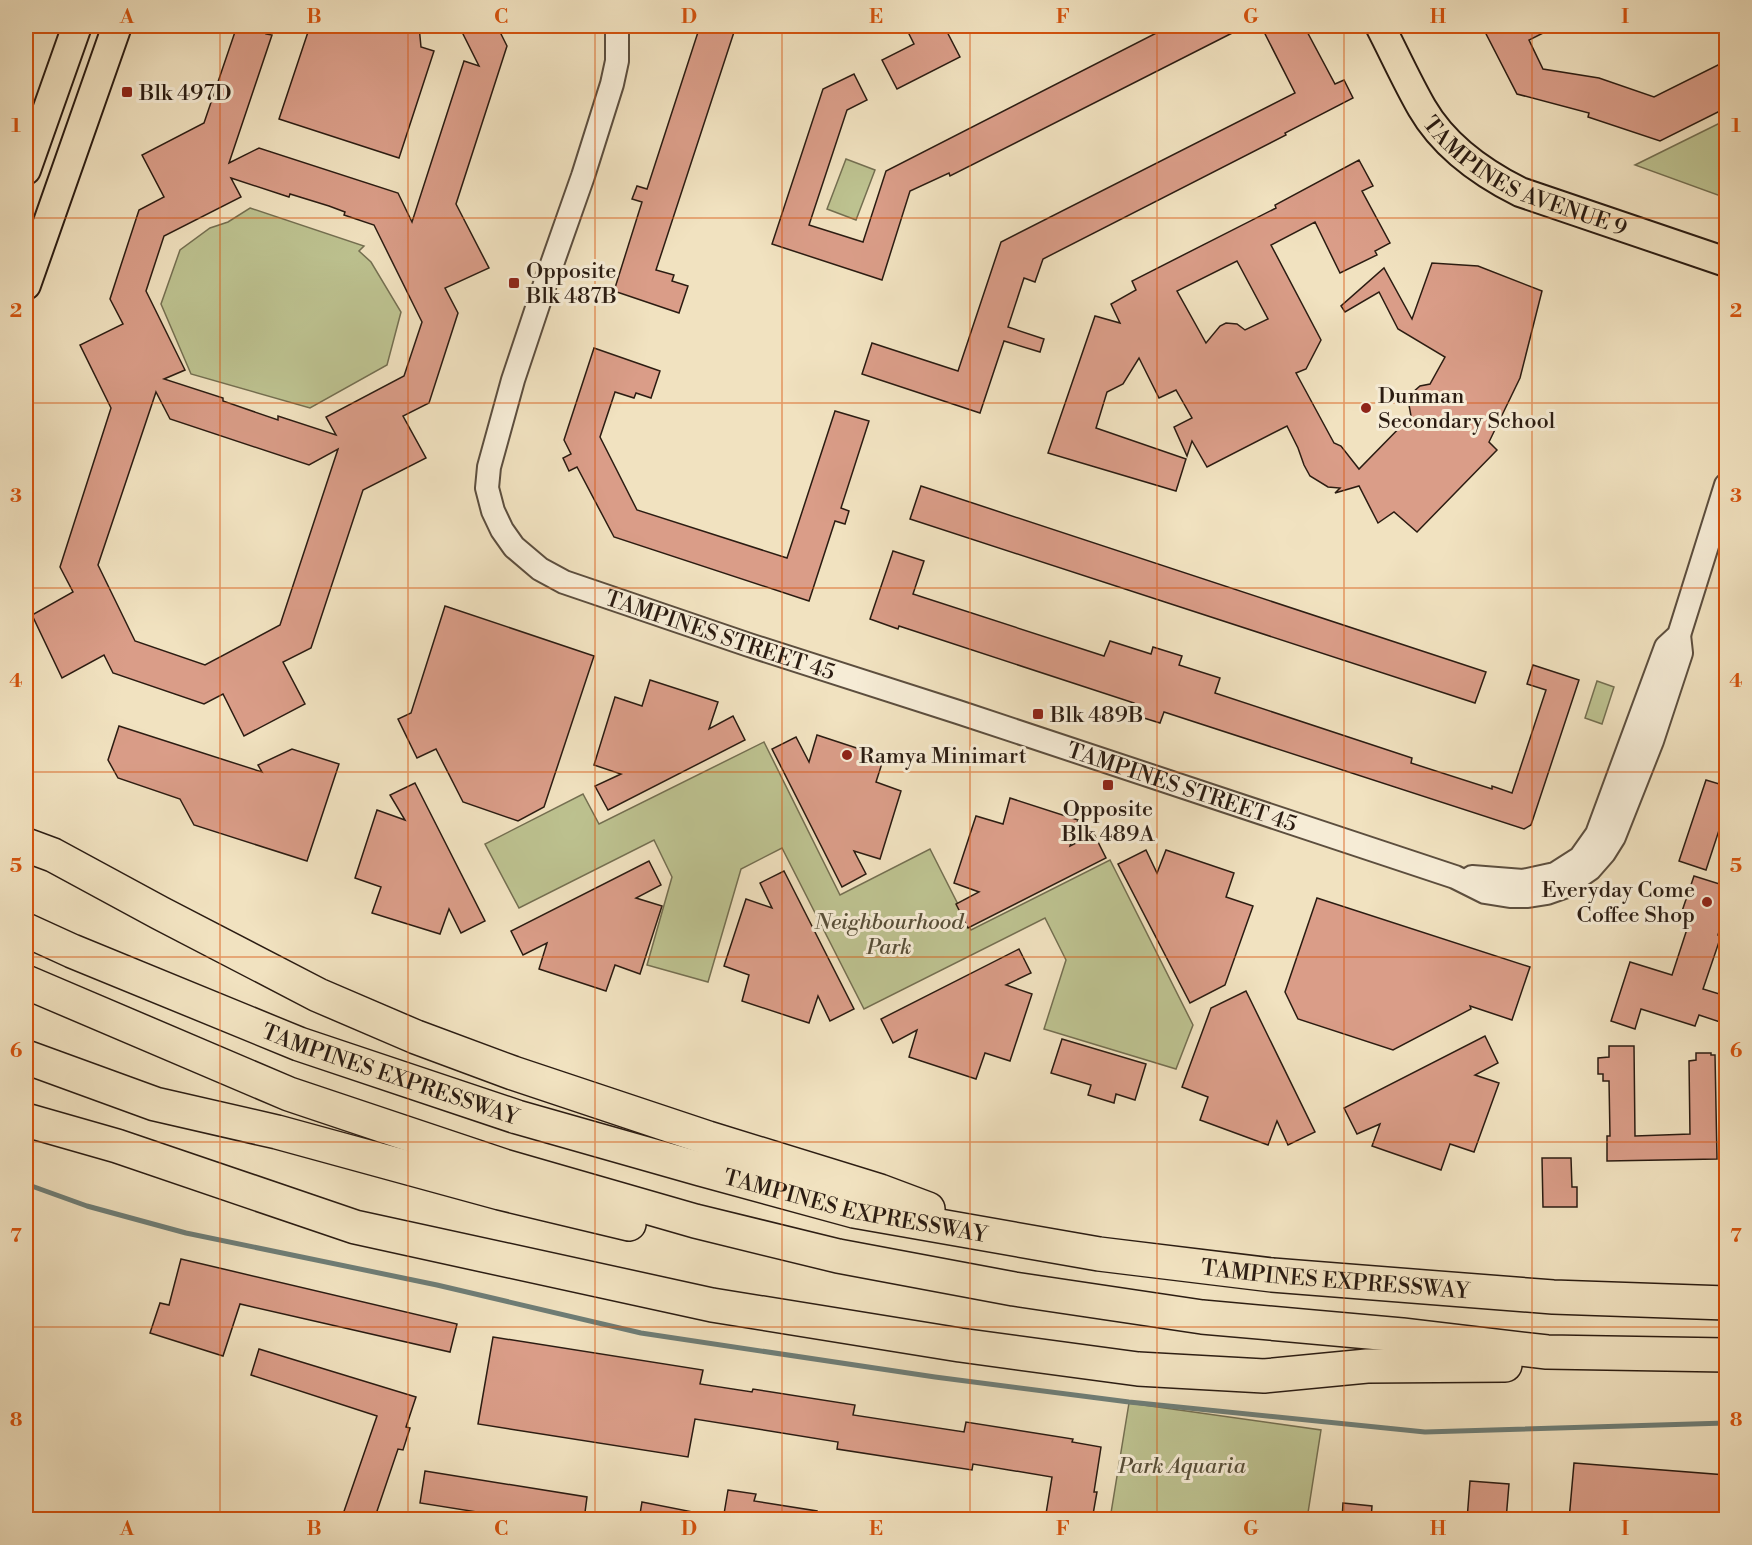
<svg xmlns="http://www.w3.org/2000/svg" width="1752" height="1545" viewBox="0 0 1752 1545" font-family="'Libre Bodoni',serif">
	<rect width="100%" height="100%" fill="#f1e2c0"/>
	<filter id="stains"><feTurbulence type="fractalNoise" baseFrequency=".00333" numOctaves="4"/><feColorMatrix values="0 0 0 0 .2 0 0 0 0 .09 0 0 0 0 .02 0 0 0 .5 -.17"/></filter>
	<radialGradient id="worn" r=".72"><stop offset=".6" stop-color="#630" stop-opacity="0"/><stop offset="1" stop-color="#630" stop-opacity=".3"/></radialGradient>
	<g fill="#bdc290" stroke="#746f51" stroke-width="1.5">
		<path d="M1726 120V198L1635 165Z"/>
		<path d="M846 159 875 170 856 220 827 209Z"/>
		<path d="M250 208 364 246 359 251 371 262 401 312 387 365 310 408 191 374 161 304 180 250 210 228 228 222Z"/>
		<path d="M1597 681 1614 687 1602 724 1585 718Z"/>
		<path d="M764 742 840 895 930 849 971 930 1110 860 1193 1025 1176 1069 1044 1029 1066 960 1045 918 864 1009 782 848 741 869 708 982 647 965 672 877 654 840 519 908 485 844 583 794 599 824Z"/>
		<path d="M1129 1403 1321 1430 1307 1519H1110Z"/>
	</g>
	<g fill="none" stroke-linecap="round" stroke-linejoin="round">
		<path stroke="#6e7d76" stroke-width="5" d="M26 1184 87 1206 186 1233 437 1285 641 1333 935 1377 1129 1402 1425 1432 1726 1423"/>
	</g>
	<g fill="#da9d88" stroke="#2b1c12" stroke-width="1.5" fill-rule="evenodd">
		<path d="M237 26H268L266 34 272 35 229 163 259 148 398 193 412 222 464 61 479 66 459 26H497L507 46 456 204 489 268 445 288 458 313 429 403 403 416 426 458 363 490 311 648 283 662 305 704 244 736 223 694 204 704 113 673 104 655 62 678 32 615 73 592 60 567 111 408 80 345 123 324 110 299 121 265 139 210 164 197 142 155 204 123ZM231 178 289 197 290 194 329 206 345 212 344 215 374 225 422 322 404 376 326 417 336 435 278 416V420L223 401V398L164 379 185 370 146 291 164 236 241 197ZM156 392 170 419 309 465 338 449 280 625 205 665 135 641 98 565Z"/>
		<path d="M310 26H419L421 47 434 51 399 158 279 119Z"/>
		<path d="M700 26H736L656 270 674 275 672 281 688 286 679 313 614 291 642 202 632 199 637 186 647 189Z"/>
		<path d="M905 26H944L960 57 897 89 882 60 914 44Z"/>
		<path d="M1170 26H1246L950 176 949 173 910 191 882 280 772 244 823 89 854 74 867 100 847 110 809 225 863 242 886 171Z"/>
		<path d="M1261 26H1304L1335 84 1344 80 1353 98 1285 133 1286 135 1043 259 1035 282 1024 278 1008 327 1044 339 1040 352 1004 341 980 413 862 374 872 343 958 371 1001 242 1295 93Z"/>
		<path d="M1482 26H1557L1529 40 1543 69 1599 78 1654 97 1726 61V108L1660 141 1588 117 1589 113 1517 94Z"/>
		<path d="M1359 160 1373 186 1362 191 1390 243 1375 251 1377 255 1340 273 1315 222 1271 245 1321 340 1306 369 1296 373 1334 443 1341 446 1359 469 1411 416 1409 405 1411 394 1420 386 1430 384 1445 357 1398 329 1379 292 1345 312 1341 306 1384 268 1412 319 1432 263 1478 266 1542 291 1520 378 1489 442 1497 450 1417 532 1394 512 1378 523 1359 486 1335 493 1340 488 1328 487 1310 476 1304 465 1298 448 1287 426 1207 467 1192 441 1187 456 1174 427 1192 418 1176 390 1159 398 1139 358 1123 384 1107 392 1096 428 1186 459 1176 491 1048 453 1095 316 1120 323 1111 304 1136 290 1132 281 1276 208 1275 205ZM1237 261 1268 319 1245 330 1237 324 1226 323 1220 326 1206 343 1177 291Z"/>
		<path d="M594 348 660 371 651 398 636 393 634 398 615 392 600 437 637 510 787 558 835 411 869 421 841 508 849 511 845 524 835 521 809 601 614 537 577 467 569 471 563 458 571 454 564 440Z"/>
		<path d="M921 486 1486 672 1475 703 910 519Z"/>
		<path d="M893 551 924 561 913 594 1104 656 1110 641 1151 654 1153 647 1182 656 1179 665 1220 678 1215 693 1412 758 1411 763 1492 789V786L1512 793 1546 690 1527 684 1533 665 1579 680 1531 825 1524 829 1164 712 1160 723 1131 714 1134 703 899 626 898 629 870 619Z"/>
		<path d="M445 606 594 656 544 807 518 821 463 802 436 749 417 758 398 719 411 713Z"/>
		<path d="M650 680 718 702 709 729 733 716 745 740 608 810 595 786 621 774 594 765 615 697 642 706Z"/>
		<path d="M119 726 262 772 258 765 292 749 339 764 307 861 194 825 180 799 118 778 108 760Z"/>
		<path d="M817 735 884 757 876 782 901 791 880 859 854 851 866 874 842 887 772 749 796 737 809 762Z"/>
		<path d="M1706 780 1726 786V816L1724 815 1706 870 1679 861Z"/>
		<path d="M415 783 485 921 461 933 449 909 440 934 372 913 381 887 355 878 377 810 405 820 390 795Z"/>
		<path d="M1010 798 1078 820 1070 846 1094 834 1106 858 968 928 956 904 979 892 954 883 976 816 1003 824Z"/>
		<path d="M1146 850 1157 873 1166 850 1234 873 1226 897 1253 906 1225 985 1190 1003 1118 864Z"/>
		<path d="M649 861 661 885 636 898 662 906 640 974 615 965 606 991 539 969 547 943 523 955 511 931Z"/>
		<path d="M784 871 854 1009 830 1021 818 996 809 1023 742 1001 749 975 724 966 746 899 772 908 760 883Z"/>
		<path d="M1694 876 1726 886V908L1718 935 1721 936 1703 989 1726 996V1024L1699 1015 1695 1026 1641 1009 1635 1029 1611 1021 1630 962 1672 975 1689 923 1679 920Z"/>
		<path d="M1317 898 1530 967 1512 1020 1470 1006 1471 1009 1393 1050 1298 1019 1285 992Z"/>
		<path d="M1019 949 1031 973 1006 985 1032 994 1010 1061 985 1053 976 1079 909 1057 917 1030 893 1043 881 1019Z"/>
		<path d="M1246 991 1315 1132 1288 1145 1277 1121 1268 1145 1200 1120 1208 1097 1182 1087 1211 1008Z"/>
		<path d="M1485 1036 1498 1063 1475 1075 1499 1083 1474 1152 1450 1144 1441 1170 1372 1146 1380 1124 1357 1134 1344 1108Z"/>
		<path d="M1062 1039 1146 1064 1135 1100 1116 1094 1114 1103 1088 1095 1091 1085 1051 1073Z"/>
		<path d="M1609 1046H1634L1635 1136 1690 1134 1689 1061 1696 1060V1053H1711V1055H1715L1717 1159 1607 1161V1136H1610L1609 1081H1603V1074H1598V1058L1609 1057Z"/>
		<path d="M1542 1158H1571L1572 1187H1577V1207H1543Z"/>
		<path d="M181 1259 457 1324 450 1352 240 1304 223 1356 150 1333 160 1303 169 1305Z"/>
		<path d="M493 1337 703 1370 700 1384 752 1392 753 1389 855 1405 853 1415 964 1432 966 1422 1073 1439 1072 1442 1101 1447 1094 1492H1097L1092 1520H1045L1052 1477 973 1464 972 1470 837 1449 838 1442 695 1419 688 1457 478 1424Z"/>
		<path d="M259 1349 416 1397 406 1427 410 1428 403 1450 398 1449 374 1520H341L377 1416 251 1375Z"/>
		<path d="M1574 1463 1726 1475V1520H1569Z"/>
		<path d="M425 1471 587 1497 584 1520H527L420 1503Z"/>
		<path d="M1470 1481 1509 1484 1506 1520H1467Z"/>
		<path d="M728 1490 756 1494 754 1501 817 1511 816 1520H723Z"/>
		<path d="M642 1502 693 1512 692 1520H639Z"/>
		<path d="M1343 1503 1372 1506 1371 1520H1342Z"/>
	</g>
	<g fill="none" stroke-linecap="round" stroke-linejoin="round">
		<g stroke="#5c4e3e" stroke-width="26">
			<g id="minor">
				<path id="s1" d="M617 26V61L612 84 583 176 546 281 513 380 489 467 487 488 493 511 502 530 514 547 540 569 564 582 749 645 958 712 1455 877 1485 892 1510 896H1528L1547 893 1564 887 1590 869 1604 853 1614 837 1652 741 1681 653 1679 635"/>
				<path d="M1472 877 1523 881 1555 874 1580 858 1597 834 1666 647 1679 635 1726 485"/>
			</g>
		</g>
		<g stroke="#2b1c12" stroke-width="32">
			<g id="major">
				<path id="s2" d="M1380 26C1394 53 1407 82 1422 108 1444 146 1482 173 1520 192L1726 262"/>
				<path d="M26 170 77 26"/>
				<path d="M26 285 117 26"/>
			</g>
		</g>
		<g stroke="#2b1c12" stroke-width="36">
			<g id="highway">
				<path d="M26 845 53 855 160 913 318 995 416 1037 513 1073 708 1138 880 1191 928 1209"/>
				<path id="s3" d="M26 930 72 951 299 1044 517 1117 700 1169 854 1211 1099 1254 1272 1275 1553 1297 1726 1303"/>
				<path d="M26 982 289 1094 504 1166 695 1221 838 1256 1014 1289 1202 1317 1402 1335 1547 1352 1726 1355"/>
				<path d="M26 1057 155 1104 277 1132 500 1193 629 1224"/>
				<path d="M26 1120 117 1146 355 1227 712 1305 960 1345 1138 1369 1264 1376 1367 1366 1505 1365"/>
			</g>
		</g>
		<use href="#minor" stroke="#f6ecd6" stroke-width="22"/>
		<use href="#major" stroke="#f1e2c0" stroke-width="28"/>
		<use href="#highway" stroke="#f1e2c0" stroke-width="33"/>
	</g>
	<path fill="none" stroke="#d5530d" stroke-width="1.5" stroke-opacity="0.55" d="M220 26V1520M408 26V1520M595 26V1520M782 26V1520M970 26V1520M1157 26V1520M1344 26V1520M1532 26V1520M26 218H1726M26 403H1726M26 588H1726M26 772H1726M26 957H1726M26 1142H1726M26 1327H1726"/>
	<g fill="#8f2418" stroke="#f6ecd6" stroke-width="2">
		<rect x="121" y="86" width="12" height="12" rx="3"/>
		<rect x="508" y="277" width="12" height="12" rx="3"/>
		<circle cx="1366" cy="408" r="6"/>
		<rect x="1032" y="708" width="12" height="12" rx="3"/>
		<circle cx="847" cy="755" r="6"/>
		<rect x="1102" y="779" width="12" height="12" rx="3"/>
		<circle cx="1707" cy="902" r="6"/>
	</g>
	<g text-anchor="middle" stroke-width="6" stroke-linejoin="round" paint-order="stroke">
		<g font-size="22" fill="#2b1c12" stroke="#f6ecd6" text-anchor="start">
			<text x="139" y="100">Blk 497D</text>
			<text x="526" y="278">Opposite<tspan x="526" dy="25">Blk 487B</tspan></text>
			<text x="1378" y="403">Dunman<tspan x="1378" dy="25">Secondary School</tspan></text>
			<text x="1050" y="722">Blk 489B</text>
			<text x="859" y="763">Ramya Minimart</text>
			<text x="1108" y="816" text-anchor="middle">Opposite<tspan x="1108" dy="25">Blk 489A</tspan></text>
			<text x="1695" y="897" text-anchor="end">Everyday Come<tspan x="1695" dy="25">Coffee Shop</tspan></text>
		</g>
		<g font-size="22" fill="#2b1c12" stroke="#f6ecd6">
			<text dy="8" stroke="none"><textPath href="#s2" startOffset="220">TAMPINES AVENUE 9</textPath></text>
			<text dy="8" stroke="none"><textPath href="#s1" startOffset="774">TAMPINES STREET 45</textPath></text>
			<text dy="8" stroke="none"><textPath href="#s1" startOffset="1260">TAMPINES STREET 45</textPath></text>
			<text dy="8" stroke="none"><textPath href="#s3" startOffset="392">TAMPINES EXPRESSWAY</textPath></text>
			<text dy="8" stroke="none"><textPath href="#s3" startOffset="876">TAMPINES EXPRESSWAY</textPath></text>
			<text dy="8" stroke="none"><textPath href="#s3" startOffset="1362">TAMPINES EXPRESSWAY</textPath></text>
		</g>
		<g font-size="22" font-style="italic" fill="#574e38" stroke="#f6ecd6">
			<text x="889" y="929">Neighbourhood<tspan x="889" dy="25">Park</tspan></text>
			<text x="1182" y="1473">Park Aquaria</text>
		</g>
	</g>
	<rect width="1752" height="1545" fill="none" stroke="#f1e2c0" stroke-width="66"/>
	<rect x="33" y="33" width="1686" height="1479" fill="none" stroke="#d5530d" stroke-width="2"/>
	<g font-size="20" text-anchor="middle" font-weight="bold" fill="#d5530d">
		<text x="127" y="23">A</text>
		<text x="314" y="23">B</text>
		<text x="501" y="23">C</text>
		<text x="689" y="23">D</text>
		<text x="876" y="23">E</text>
		<text x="1063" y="23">F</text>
		<text x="1251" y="23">G</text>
		<text x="1438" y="23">H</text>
		<text x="1625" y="23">I</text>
		<text x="16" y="132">1</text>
		<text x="1736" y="132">1</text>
		<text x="16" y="317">2</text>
		<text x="1736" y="317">2</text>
		<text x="16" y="502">3</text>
		<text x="1736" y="502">3</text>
		<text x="16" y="687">4</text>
		<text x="1736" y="687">4</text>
		<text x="16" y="872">5</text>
		<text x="1736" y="872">5</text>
		<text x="16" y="1057">6</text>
		<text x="1736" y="1057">6</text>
		<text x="16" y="1242">7</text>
		<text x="1736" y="1242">7</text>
		<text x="16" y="1426">8</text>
		<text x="1736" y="1426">8</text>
		<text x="127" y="1535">A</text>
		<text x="314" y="1535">B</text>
		<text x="501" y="1535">C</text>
		<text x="689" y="1535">D</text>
		<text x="876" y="1535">E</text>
		<text x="1063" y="1535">F</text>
		<text x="1251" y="1535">G</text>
		<text x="1438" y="1535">H</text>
		<text x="1625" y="1535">I</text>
	</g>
	<rect width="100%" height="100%" filter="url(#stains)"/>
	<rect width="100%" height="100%" fill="url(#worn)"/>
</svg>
